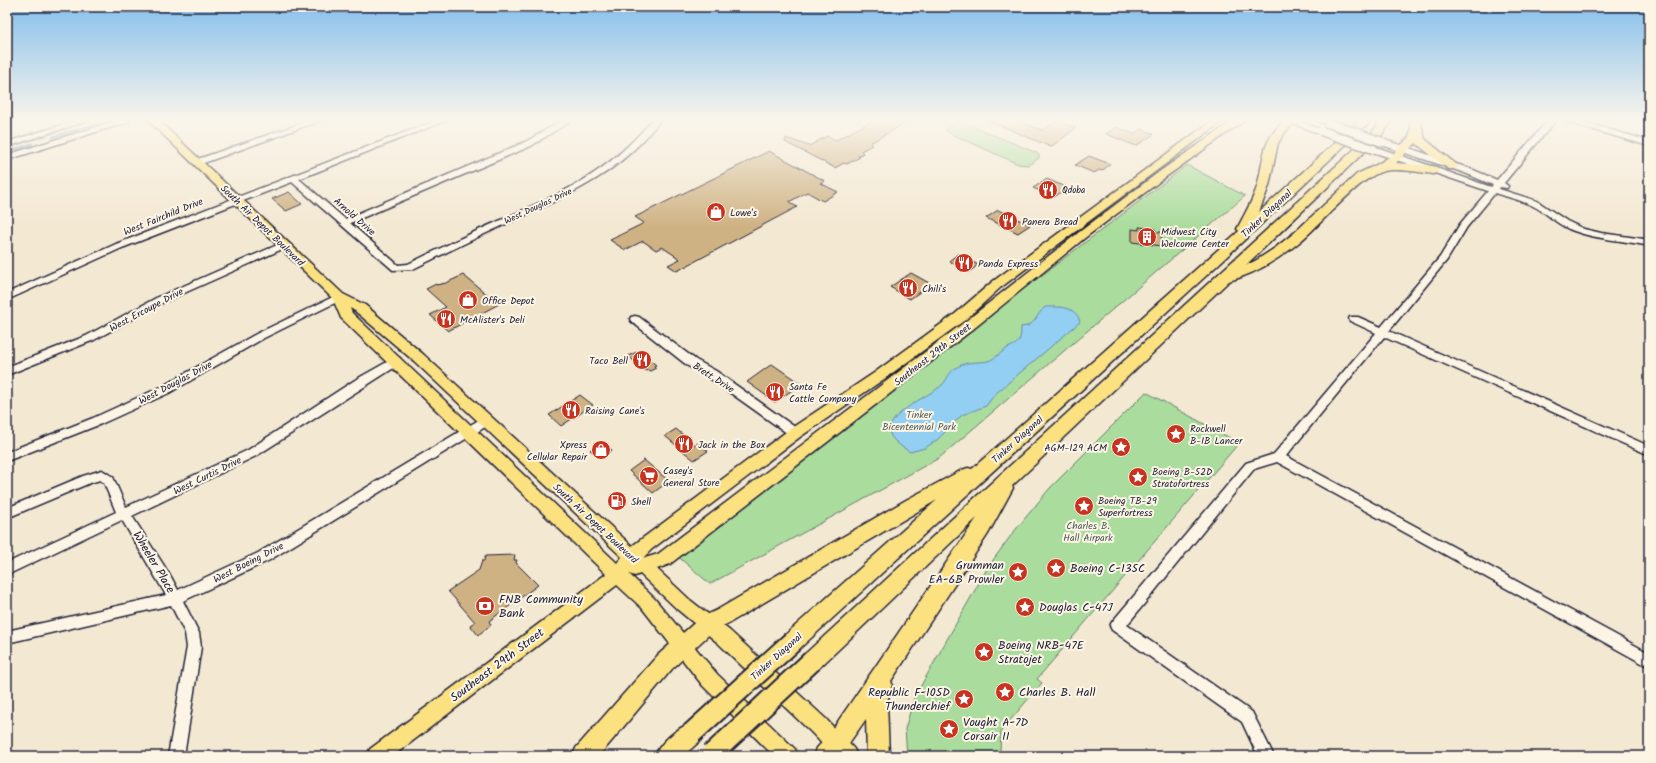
<svg xmlns="http://www.w3.org/2000/svg" width="1656" height="763" viewBox="0 0 1656 763" font-family="Kalam,sans-serif">
	<rect width="100%" height="100%" fill="#f3e8d2"/>
	<filter id="ink" filterUnits="userSpaceOnUse"><feTurbulence type="fractalNoise" baseFrequency=".025" numOctaves="2"/><feDisplacementMap in="SourceGraphic" scale="8" xChannelSelector="R" yChannelSelector="G"/><feConvolveMatrix kernelMatrix="1 2 1 2 8 2 1 2 1" color-interpolation-filters="sRGB"/></filter>
	<g filter="url(#ink)">
		<g fill="#aadc9d" stroke="#667f6c">
			<path d="M957 123H965L1037 153 1039 155V158L1028 165 1018 164 947 132V129Z"/>
			<path d="M1187 165 1245 196 939 458 710 584 675 554Z"/>
			<path d="M1146 392 1239 443 1037 679 1042 683 1001 731 1000 751 1006 756H907L905 729 914 698 988 567 1012 534 1050 488Z"/>
		</g>
		<path fill="#93cff3" stroke="#668aa9" d="M1045 307C1058 307 1076 305 1080 322L995 394 986 406 962 415 937 440 925 448 910 452C904 448 895 443 891 436 881 416 929 396 941 386 948 380 948 371 959 366 968 361 978 363 988 361 996 358 1000 353 1006 349 1008 347 1012 347 1014 345 1021 342 1021 334 1021 327 1036 326 1035 316 1045 307Z"/>
		<g fill="none" stroke-linecap="round" stroke-linejoin="round">
			<g stroke="#668aa9" stroke-width="2.5">
				<path d="M53 137 108 120"/>
				<path d="M7 152 32 144"/>
			</g>
		</g>
		<g fill="#cfb284" stroke="#22223b">
			<path d="M874 120H911L870 143 872 145 861 151 863 153 858 156 860 157 847 164 844 163 835 168 785 142 786 138 809 146 827 136 836 140Z"/>
			<path d="M987 120H1014L1042 130 1057 121 1076 128 1051 147Z"/>
			<path d="M1116 127 1134 134 1141 129 1154 134 1136 146 1106 134Z"/>
			<path d="M769 151 825 181 820 183 838 192 823 201 807 192 789 202 797 207 677 271 668 265 680 259 662 247 656 250 643 241 625 250 610 240 644 223 635 217Z"/>
			<path d="M1089 156 1110 164 1102 171 1099 170 1094 173 1075 165Z"/>
			<path d="M1047 179 1068 188 1054 197 1033 188Z"/>
			<path d="M289 192 302 204 286 211 272 199Z"/>
			<path d="M998 210 1030 225 1018 233 986 218Z"/>
			<path d="M1139 227 1155 229V232H1161L1162 246 1132 242V229L1139 230Z"/>
			<path d="M958 254 978 265 969 272 949 261Z"/>
			<path d="M911 273 931 284 910 299 890 287Z"/>
			<path d="M463 275 499 304 448 331 430 315 446 307 426 289 436 284V285L446 283Z"/>
			<path d="M639 351 656 365 654 366 656 368 650 371 648 370 646 371 628 356Z"/>
			<path d="M772 364 801 384 775 402 747 382Z"/>
			<path d="M580 395 593 405 561 426 549 415Z"/>
			<path d="M676 429 695 445 698 443 708 451 694 460 665 436Z"/>
			<path d="M602 442 612 450 601 458 590 450Z"/>
			<path d="M644 460 669 481 653 493 629 471Z"/>
			<path d="M515 555 514 560H517L516 563 538 585 489 621 491 625 478 635 470 625 475 622 448 591 479 570 482 561H484L485 556Z"/>
		</g>
		<g fill="none" stroke-linecap="round" stroke-linejoin="round">
			<g stroke="#22223b" stroke-width="3">
				<g id="minor">
					<path d="M78 120H89L7 147V142Z"/>
					<path d="M118 120H129L128 122 7 160V155Z"/>
					<path d="M311 120H322L201 164H198L194 162 195 160Z"/>
					<path d="M437 120H447L299 179 345 219 525 142 563 120H572L531 146 350 223 398 265 408 264C438 250 468 234 499 221 562 193 607 175 652 120H660C619 176 564 197 504 225 473 239 443 254 413 269L393 270 292 182 122 248 7 300V293L116 244Z"/>
					<path d="M1284 120H1295L1325 131 1321 133H1318Z"/>
					<path d="M1315 120H1327L1333 123 1329 125Z"/>
					<path d="M1548 120H1556L1504 183 1508 186 1507 188 1500 187 1499 189 1537 201 1567 221 1584 229 1601 233 1644 239 1649 240V246C1624 240 1598 240 1574 231 1558 226 1548 213 1533 206 1521 200 1507 197 1495 193L1467 227 1447 260 1389 331 1649 446V455L1384 337 1286 456 1649 653V667L1277 462 1254 469 1127 625 1252 712 1274 756H1258L1242 722 1112 630 1110 626 1112 622 1246 463 1274 454 1376 333 1350 321 1349 319 1350 317H1358L1381 327 1440 257 1460 224 1488 191 1370 151V147H1376L1491 187 1493 185 1465 173 1379 144 1378 142 1382 140H1385L1471 169 1497 180Z"/>
					<path d="M1565 120H1577L1649 141V146L1566 122Z"/>
					<path d="M284 242 289 245 287 247 164 302 94 340 7 375V367L86 336 156 298Z"/>
					<path d="M339 294 344 297 343 299 264 338 169 393 101 424 7 461V452L93 418 161 387 256 334Z"/>
					<path d="M635 316 639 317 696 360 716 371 799 430 801 433 799 436 795 437 791 436 708 377 688 366 631 321 630 319 631 317Z"/>
					<path d="M396 357 400 358 401 361 400 364 256 456 132 516 170 575 178 590 258 553 482 418 486 417 490 418 492 421 490 424 268 561 183 601 199 633 201 647 184 756H168L187 647 185 633 171 605 7 643V631L166 595 122 520 7 575V563L116 512 104 483 100 480 90 483 7 518V508L83 476 102 470 113 477 126 507 248 450 355 380Z"/>
				</g>
			</g>
			<g stroke="#22223b" stroke-width="3">
				<path id="major" d="M148 120H158L343 294 365 305 424 355 632 546 790 429 874 373 955 314 992 282 1213 120H1224L1000 288 965 320 884 379 800 437 652 549 644 557 645 558 658 554 962 324 1078 233 1159 172 1234 120H1245L1167 176 1086 237 972 330 670 564 657 569 690 600 730 631 825 718 854 749 857 756H834L811 732 718 643 678 610 640 574 635 576 629 574 654 598 717 674 795 749 798 756H774L703 686 642 608 617 585 393 756H367L370 749 606 574 341 318 333 299ZM350 308 355 311 414 361 622 557 617 563 352 313Z"/>
			</g>
			<g stroke="#22223b" stroke-width="3">
				<g id="highway">
					<path d="M1285 120H1297L1286 131 1278 143 1269 186 1259 212 1360 120H1372L1208 274 799 649 792 651 785 649 782 642 785 635 937 500 731 622 714 630 672 669 599 756H573L576 748 658 655 700 618 717 610 906 500 962 470 968 468 972 469 1239 231 1237 229C1244 215 1252 202 1257 187 1265 157 1260 143 1285 120Z"/>
					<path d="M1381 120H1393L1380 137 1246 265 1255 261 1275 248 1294 233 1357 174 1378 164 1392 155 1409 137 1411 130 1410 120H1420L1425 139 1458 166 1456 169H1448L1416 143 1396 163 1433 166 1437 167 1439 170 1437 173 1433 174C1419 172 1398 168 1384 171 1361 176 1323 222 1303 239 1281 258 1257 273 1229 281L1012 486 1013 488 988 534 891 681 892 684 887 702 889 756H867L866 719 840 756H814L817 748 828 736 977 518 819 668 812 671 805 668 801 661 805 654 1372 133Z"/>
					<path d="M692 722 700 725 703 733 700 741 683 756H655C660 742 678 728 692 722Z"/>
				</g>
			</g>
			<use href="#minor" fill="#fcf5e5" fill-rule="evenodd"/>
			<use href="#major" fill="#fbe180" fill-rule="evenodd"/>
			<use href="#highway" fill="#fbe180" fill-rule="evenodd"/>
			<g stroke="#22223b" stroke-width="11" stroke-linecap="butt">
				<g id="minor-bridge">
					<path d="M1329 123 1382 142"/>
					<path d="M1321 131 1373 149"/>
				</g>
			</g>
			<g stroke="#22223b" stroke-width="24" stroke-linecap="butt">
				<g id="highway-bridge">
					<path d="M692 733 792 642"/>
					<path d="M712 754 812 661"/>
				</g>
			</g>
			<use href="#minor-bridge" stroke="#fcf5e5" stroke-width="8"/>
			<use href="#highway-bridge" stroke="#fbe180" stroke-width="20"/>
		</g>
	</g>
	<linearGradient id="sky" x2="0" y2="1"><stop stop-color="#86bfec"/><stop offset="0.53" stop-color="#faf5eb"/><stop offset="1" stop-color="#faf5eb" stop-opacity="0"/></linearGradient>
	<rect width="1656" height="227" fill="url(#sky)"/>
	<defs>
		<g id="restaurant-disc" transform="scale(1)"><circle r="9.5" fill="#c8321e" stroke="#fcf5e5"/><path d="M-5-6h1v4h1v-4h1v4h1v-4h1v5L-1.5 .5V6h-2V.5L-5-1ZM5-6V6H3V1.5H1.5Q1.5-4 5-6Z" fill="#fff"/></g>
		<g id="shop-disc" transform="scale(1)"><circle r="9.5" fill="#c8321e" stroke="#fcf5e5"/><path d="M-5-2.5h2.3a2.7 3.5 0 0 1 5.4 0H5L5.5 6h-11ZM-1.5-2.5h3a1.5 2.3 0 0 0-3 0Z" fill="#fff"/></g>
		<g id="building-disc" transform="scale(1)"><circle r="9.5" fill="#c8321e" stroke="#fcf5e5"/><path d="M-4-6H4V6H1V3H-1V6H-4ZM-2.5-4.3h1.7v1.8h-1.7ZM.8-4.3h1.7v1.8H.8ZM-2.5-1h1.7V.8h-1.7ZM.8-1h1.7V.8H.8Z" fill="#fff"/></g>
		<g id="sight-disc" transform="scale(1)"><circle r="9.5" fill="#c8321e" stroke="#fcf5e5"/><path d="M0-6L1.8-2.2L6-1.7L2.9 1.2L3.7 5.4L0 3.3L-3.7 5.4L-2.9 1.2L-6-1.7L-1.8-2.2Z" fill="#fff"/></g>
		<g id="supermarket-disc" transform="scale(1)"><circle r="9.5" fill="#c8321e" stroke="#fcf5e5"/><path d="M-6-5.5h2.5l.6 2H6L4.5 2H-2.5L-4.4-4H-6ZM-1.5 3.2a1.3 1.3 0 1 0 .1 0ZM3 3.2a1.3 1.3 0 1 0 .1 0Z" fill="#fff"/></g>
		<g id="fuel-disc" transform="scale(1)"><circle r="9.5" fill="#c8321e" stroke="#fcf5e5"/><path d="M-5.5-6h7V0h2V4h1.3V-2.5L3-4.5l.8-.8L6-3V5H2.5V1h-1V6h-7ZM-4.2-4.7v3.2H.2V-4.7Z" fill="#fff"/></g>
		<g id="bank-disc" transform="scale(1)"><circle r="9.5" fill="#c8321e" stroke="#fcf5e5"/><path d="M-6-4H6V4H-6ZM0-2.3a2.3 2.3 0 1 0 0 4.6a2.3 2.3 0 1 0 0-4.6Z" fill="#fff"/></g>
	</defs>
	<g fill-rule="evenodd">
		<use href="#restaurant-disc" x="1048" y="190"/>
		<use href="#shop-disc" x="716" y="212"/>
		<use href="#restaurant-disc" x="1008" y="221"/>
		<use href="#building-disc" x="1147" y="237"/>
		<use href="#restaurant-disc" x="964" y="263"/>
		<use href="#restaurant-disc" x="908" y="288"/>
		<use href="#shop-disc" x="468" y="300"/>
		<use href="#restaurant-disc" x="446" y="319"/>
		<use href="#restaurant-disc" x="642" y="360"/>
		<use href="#restaurant-disc" x="775" y="392"/>
		<use href="#restaurant-disc" x="571" y="410"/>
		<use href="#sight-disc" x="1176" y="434"/>
		<use href="#restaurant-disc" x="684" y="444"/>
		<use href="#sight-disc" x="1121" y="447"/>
		<use href="#shop-disc" x="601" y="450"/>
		<use href="#supermarket-disc" x="649" y="476"/>
		<use href="#sight-disc" x="1138" y="477"/>
		<use href="#fuel-disc" x="617" y="501"/>
		<use href="#sight-disc" x="1084" y="506"/>
		<use href="#sight-disc" x="1056" y="568"/>
		<use href="#sight-disc" x="1018" y="572"/>
		<use href="#bank-disc" x="485" y="606"/>
		<use href="#sight-disc" x="1025" y="607"/>
		<use href="#sight-disc" x="984" y="652"/>
		<use href="#sight-disc" x="1005" y="692"/>
		<use href="#sight-disc" x="964" y="699"/>
		<use href="#sight-disc" x="949" y="729"/>
	</g>
	<g text-anchor="middle" stroke-width="4" stroke-linejoin="round" paint-order="stroke">
		<g font-size="9" fill="#22223b" stroke="#fcf5e5" text-anchor="start">
			<text x="1062" y="193">Qdoba</text>
		</g>
		<g font-size="9" fill="#22223b" stroke="#fcf5e5">
			<text transform="translate(538 206) rotate(-25)" y="3">West Douglas Drive</text>
		</g>
		<g font-size="10" fill="#22223b" stroke="#fcf5e5" text-anchor="start">
			<text x="730" y="216">Lowe's</text>
			<text x="1022" y="225">Panera Bread</text>
			<text x="1161" y="235">Midwest City<tspan x="1161" dy="12">Welcome Center</tspan></text>
			<text x="978" y="267">Panda Express</text>
			<text x="922" y="292">Chili's</text>
			<text x="482" y="304">Office Depot</text>
			<text x="460" y="323">McAlister's Deli</text>
			<text x="628" y="364" text-anchor="end">Taco Bell</text>
			<text x="789" y="390">Santa Fe<tspan x="789" dy="12">Cattle Company</tspan></text>
			<text x="585" y="414">Raising Cane's</text>
			<text x="1190" y="432">Rockwell<tspan x="1190" dy="12">B-1B Lancer</tspan></text>
			<text x="587" y="448" text-anchor="end">Xpress<tspan x="587" dy="12">Cellular Repair</tspan></text>
			<text x="698" y="448">Jack in the Box</text>
			<text x="1107" y="451" text-anchor="end">AGM-129 ACM</text>
			<text x="663" y="474">Casey's<tspan x="663" dy="12">General Store</tspan></text>
			<text x="1152" y="475">Boeing B-52D<tspan x="1152" dy="12">Stratofortress</tspan></text>
			<text x="1098" y="504">Boeing TB-29<tspan x="1098" dy="12">Superfortress</tspan></text>
			<text x="631" y="505">Shell</text>
		</g>
		<g font-size="10" fill="#22223b" stroke="#fcf5e5">
			<text transform="translate(1266 213) rotate(-43)" y="4">Tinker Diagonal</text>
			<text transform="translate(163 216) rotate(-22)" y="4">West Fairchild Drive</text>
			<text transform="translate(355 216) rotate(41)" y="4">Arnold Drive</text>
			<text transform="translate(263 225) rotate(44)" y="4">South Air Depot Boulevard</text>
			<text transform="translate(146 309) rotate(-28)" y="4">West Ercoupe Drive</text>
			<text transform="translate(932 354) rotate(-38)" y="4">Southeast 29th Street</text>
			<text transform="translate(714 377) rotate(33)" y="4">Brett Drive</text>
			<text transform="translate(175 382) rotate(-28)" y="4">West Douglas Drive</text>
			<text transform="translate(1017 439) rotate(-42)" y="4">Tinker Diagonal</text>
			<text transform="translate(207 475) rotate(-26)" y="4">West Curtis Drive</text>
			<text transform="translate(596 523) rotate(43)" y="4">South Air Depot Boulevard</text>
			<text transform="translate(248 562) rotate(-27)" y="4">West Boeing Drive</text>
			<text transform="translate(776 656) rotate(-42)" y="4">Tinker Diagonal</text>
		</g>
		<g font-size="10" fill="#4b5a58" stroke="#fcf5e5">
			<text x="919" y="418">Tinker<tspan x="919" dy="12">Bicentennial Park</tspan></text>
			<text x="1088" y="529">Charles B.<tspan x="1088" dy="12">Hall Airpark</tspan></text>
		</g>
		<g font-size="12" fill="#22223b" stroke="#fcf5e5">
			<text transform="translate(154 562) rotate(59)" y="4">Wheeler Place</text>
			<text transform="translate(497 665) rotate(-37)" y="4">Southeast 29th Street</text>
		</g>
		<g font-size="12" fill="#22223b" stroke="#fcf5e5" text-anchor="start">
			<text x="1004" y="569" text-anchor="end">Grumman<tspan x="1004" dy="14">EA-6B Prowler</tspan></text>
			<text x="1070" y="572">Boeing C-135C</text>
			<text x="499" y="603">FNB Community<tspan x="499" dy="14">Bank</tspan></text>
			<text x="1039" y="611">Douglas C-47J</text>
			<text x="998" y="649">Boeing NRB-47E<tspan x="998" dy="14">Stratojet</tspan></text>
			<text x="950" y="696" text-anchor="end">Republic F-105D<tspan x="950" dy="14">Thunderchief</tspan></text>
			<text x="1019" y="696">Charles B. Hall</text>
			<text x="963" y="726">Vought A-7D<tspan x="963" dy="14">Corsair II</tspan></text>
		</g>
	</g>
	<rect width="1656" height="763" fill="none" stroke="#fcf5e5" stroke-width="24"/>
	<rect x="12" y="12" width="1632" height="739" fill="none" stroke="#22223b" stroke-width="1.5" filter="url(#ink)"/>
</svg>
